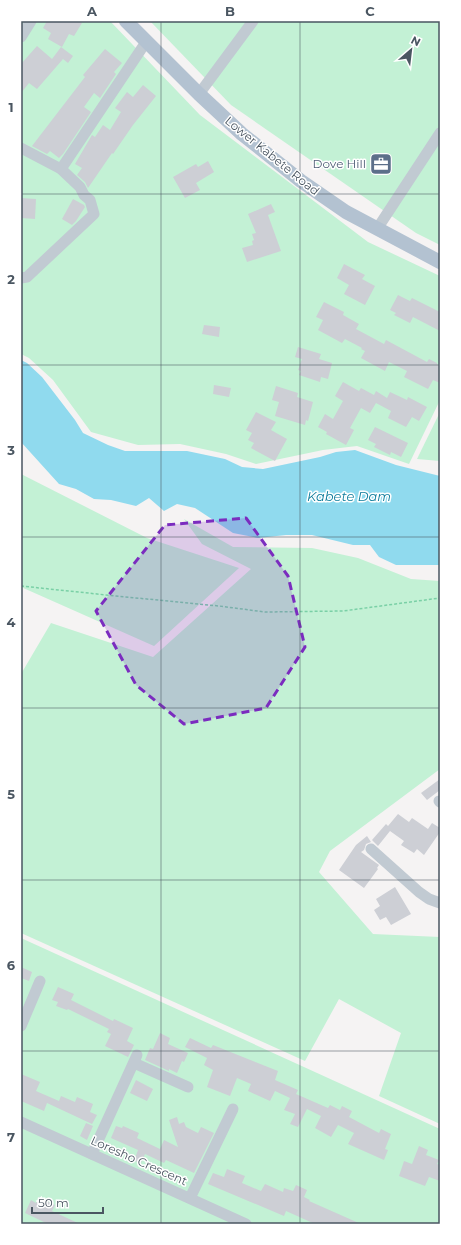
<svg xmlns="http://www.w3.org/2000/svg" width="461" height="1245" viewBox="0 0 461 1245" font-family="Montserrat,sans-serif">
	<rect width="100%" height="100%" fill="#f5f3f3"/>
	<g fill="#c3f1d5">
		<path d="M21 21H110L200 115 368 242 440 276V400L409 464 357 446 323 450 256 464 226 454 180 444 138 445 91 432 53 380 29 358 21 354Z"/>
		<path d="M150 21H440V245L416 233 231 105Z"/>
		<path d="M440 412V461L417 459Z"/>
		<path d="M21 474 147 538 239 568 154 646 21 587Z"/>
		<path d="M184 519 233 547 312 548 358 558 411 579 440 581V769L330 851 319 872 373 934 440 937V1124L379 1096 401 1033 339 999 305 1061 21 933V674L51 623 153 657 251 569 202 544Z"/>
		<path d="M21 938 440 1129V1224H21Z"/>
	</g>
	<path fill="#90daee" d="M21 360 27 363 42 377 75 420 83 433 108 445 125 451H187L225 459 242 467 263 469 320 457 336 452 355 450 396 465 440 476V565H396L379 557 370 545H353L312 535H286L258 538 233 533 195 508 177 504 164 511 149 498 136 506 111 500 94 499 76 489 59 484 21 442Z"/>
	<g fill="#cdcfd5">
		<path d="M47 21H78L82 23 74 36 69 34 62 47 48 39 51 33 43 28Z"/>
		<path d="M37 46 52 59 61 47 73 56 68 63 63 59 37 89 29 83 21 93V64Z"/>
		<path d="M105 49 122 63 114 72 116 74 100 98 94 93 84 107 91 112 63 154 59 158 50 151 47 154 32 146 85 77 83 75Z"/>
		<path d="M143 85 156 96 133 125 113 154 112 153 88 188 85 182 77 175 82 168 75 164 92 135 95 137 103 125 110 130 121 112 115 108 127 92 133 97Z"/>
		<path d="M208 161 214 172 196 183 200 190 185 198 173 177 196 164 198 167Z"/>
		<path d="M21 198 36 199 35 219 21 218Z"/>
		<path d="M73 199 84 205 85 207 76 221 72 225 62 219Z"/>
		<path d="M271 204 275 212 268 215 281 251 247 262 242 248 253 245 252 241 254 240 252 234 256 233 248 214Z"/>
		<path d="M344 264 365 275 362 279 375 286 365 305 344 294 349 285 337 278Z"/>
		<path d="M398 295 410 301 412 298 440 312V331L413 317 410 323 394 315 396 313 390 310Z"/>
		<path d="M324 302 344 312 343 315 359 324 356 329 384 344 386 340 427 362 429 359 437 363V364L440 366V383L433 380 428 389 404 377 407 371 389 362 385 371 361 358 365 351 361 349 362 348 345 339 342 343 318 330 323 320 316 317Z"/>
		<path d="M204 325 220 327 219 337 202 334Z"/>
		<path d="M298 347 321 354 319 359 332 363 328 379 321 377 320 382 299 375 301 371 298 370 302 359 295 357Z"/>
		<path d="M343 382 359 391 361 388 374 395 376 391 387 398 390 392 407 400 408 397 427 407 419 421 412 417 406 427 388 418 391 411 376 403 370 413 361 408 350 428 354 430 346 445 326 434 327 432 318 427 325 414 333 419 343 401 335 396Z"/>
		<path d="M214 385 231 388 229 397 213 394Z"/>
		<path d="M276 386 298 393 297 397 313 402 308 421 306 420 305 425 275 416 279 402 272 400Z"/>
		<path d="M256 412 276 422 271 430 287 439 275 461 251 448 254 443 248 440 252 433 246 430Z"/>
		<path d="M375 427 408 443 401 457 391 452 390 455 374 447 376 444 368 440Z"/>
		<path d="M440 779V790L427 800 421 793Z"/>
		<path d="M398 814 409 822 412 818 428 829 432 823 440 828V832L424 855 417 849 414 853 401 845 404 841 390 831 378 846 372 840 386 824 388 826Z"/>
		<path d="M367 836 371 842 366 844 364 850 361 852 379 865 377 868 378 869 364 888 339 870 356 845Z"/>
		<path d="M395 887 411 914 391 925 386 917 380 920 374 910 380 906 376 899Z"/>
		<path d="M21 967 32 972 29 981 21 978Z"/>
		<path d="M58 987 74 994 71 1000 113 1021 114 1019 133 1028 127 1041 134 1045 128 1057 105 1046 111 1034 107 1032 109 1029 68 1009 67 1010 56 1006 58 1002 52 1000Z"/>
		<path d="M160 1033 170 1038 168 1044 188 1053 184 1062 182 1061 177 1073 169 1069V1071L145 1060 150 1048 153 1049Z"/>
		<path d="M190 1038 211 1048 213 1045 278 1071 275 1080 298 1090 296 1094 328 1108 330 1105 340 1110 342 1106 352 1111 349 1117 379 1133 381 1129 391 1134 385 1149 388 1150 384 1160 348 1144 354 1133 338 1125 331 1137 315 1128 321 1116 307 1109 298 1127 290 1124 295 1114 284 1110 290 1098 275 1091 270 1101 248 1091 251 1084 237 1078 230 1096 207 1087 213 1070 204 1065 207 1058 185 1047Z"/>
		<path d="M21 1074 40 1082 36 1091 59 1101 61 1096 75 1102 77 1097 93 1104 90 1112 97 1115 92 1124 47 1103 44 1111 21 1101Z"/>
		<path d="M136 1080 153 1089 147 1101 130 1093Z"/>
		<path d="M177 1117 179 1124 184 1122 186 1127 198 1133 201 1127 214 1133 194 1173 166 1160 164 1163 145 1154 141 1163 134 1161 138 1150 111 1138 116 1126 122 1128 123 1126 139 1133 137 1138 160 1149 164 1140 178 1147 169 1120Z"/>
		<path d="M86 1123 93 1126 87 1140 80 1136Z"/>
		<path d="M419 1146 428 1150 426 1155 439 1160 437 1164 440 1165V1181L429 1177 425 1186 399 1176 404 1161 412 1164Z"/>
		<path d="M227 1169 245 1176 242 1183 261 1191 265 1184 283 1192 284 1188 293 1191 296 1185 307 1190 304 1197 310 1200 309 1201 361 1224H315L286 1211 284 1216 208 1184 213 1173 224 1177Z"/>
		<path d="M39 1197 55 1205 52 1211 80 1224H48L25 1213 31 1200 36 1203Z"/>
	</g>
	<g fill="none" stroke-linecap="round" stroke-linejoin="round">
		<path stroke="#7ad0a6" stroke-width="1.5" stroke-dasharray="3 2" stroke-linecap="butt" d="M21 586 116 596 219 606 265 612 343 611 440 598"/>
		<g stroke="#c1cad2" stroke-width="11">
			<path d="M21 37 31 21"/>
			<path d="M199 94 253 21"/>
			<path d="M21 148 61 169 80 187 84 195 90 200 94 214 27 277 21 278"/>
			<path d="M61 169 146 42"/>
			<path d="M377 229 440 133"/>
			<path d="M439 801 440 802"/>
			<path d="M371 849 419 892 429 899 440 903"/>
			<path d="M21 1026 40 981"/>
			<path d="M134 1063 188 1087"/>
			<path d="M21 1122 246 1224"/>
			<path d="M92 1154 137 1055"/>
			<path d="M190 1198 233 1109"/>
		</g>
		<path stroke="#b3c2d1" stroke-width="14" d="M126 21 199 94 242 134 301 181 346 212 440 262"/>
	</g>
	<path fill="#7b2cbf" fill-opacity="0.2" stroke="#7b2cbf" stroke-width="3" stroke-dasharray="8 5" stroke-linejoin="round" d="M246 518 288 576 305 647 266 708 184 724 136 685 96 611 165 525Z"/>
	<path fill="none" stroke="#4a5661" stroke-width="1" stroke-opacity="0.55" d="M161 21V1224M300 21V1224M21 194H440M21 365H440M21 537H440M21 708H440M21 880H440M21 1051H440"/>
	<defs>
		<g id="office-square" transform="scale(1.15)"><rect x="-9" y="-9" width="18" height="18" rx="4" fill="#5c6f8a" stroke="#fff"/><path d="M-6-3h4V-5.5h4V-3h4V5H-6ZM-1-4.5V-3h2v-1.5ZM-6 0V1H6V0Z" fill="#fff"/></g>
	</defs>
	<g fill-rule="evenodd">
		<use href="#office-square" x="381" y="164"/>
	</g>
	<g text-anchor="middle" stroke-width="3" stroke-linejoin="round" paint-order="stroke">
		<g font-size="12" fill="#4a5661" stroke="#fff">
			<text transform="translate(272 156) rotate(39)" y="4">Lower Kabete Road</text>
			<text transform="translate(139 1161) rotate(24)" y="4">Loresho Crescent</text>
		</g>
		<g font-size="12" fill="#4e5e75" stroke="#fff" text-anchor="end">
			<text x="366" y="168">Dove Hill</text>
		</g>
		<g font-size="13" font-style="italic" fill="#0c7c9b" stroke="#fff">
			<text x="349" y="501">Kabete Dam</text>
		</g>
	</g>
	<rect width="461" height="1245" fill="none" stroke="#ffffff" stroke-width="44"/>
	<g transform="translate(411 50) rotate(28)" stroke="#ffffff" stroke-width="3" paint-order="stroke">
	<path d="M0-3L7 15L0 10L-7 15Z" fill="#4a5661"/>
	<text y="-6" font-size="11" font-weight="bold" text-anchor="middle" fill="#4a5661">N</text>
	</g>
	<path d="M32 1207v6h71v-6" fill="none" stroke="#4a5661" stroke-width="2"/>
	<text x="38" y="1207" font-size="12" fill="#4a5661" stroke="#ffffff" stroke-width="3" paint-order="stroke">50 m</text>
	<rect x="22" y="22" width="417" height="1201" fill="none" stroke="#4a5661" stroke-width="1.5"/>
	<g font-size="13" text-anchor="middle" font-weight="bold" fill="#4a5661">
		<text x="92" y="16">A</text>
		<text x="230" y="16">B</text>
		<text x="370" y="16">C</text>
		<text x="11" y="112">1</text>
		<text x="11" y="284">2</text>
		<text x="11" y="455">3</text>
		<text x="11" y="627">4</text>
		<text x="11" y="799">5</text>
		<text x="11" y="970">6</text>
		<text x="11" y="1142">7</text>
	</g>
</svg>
